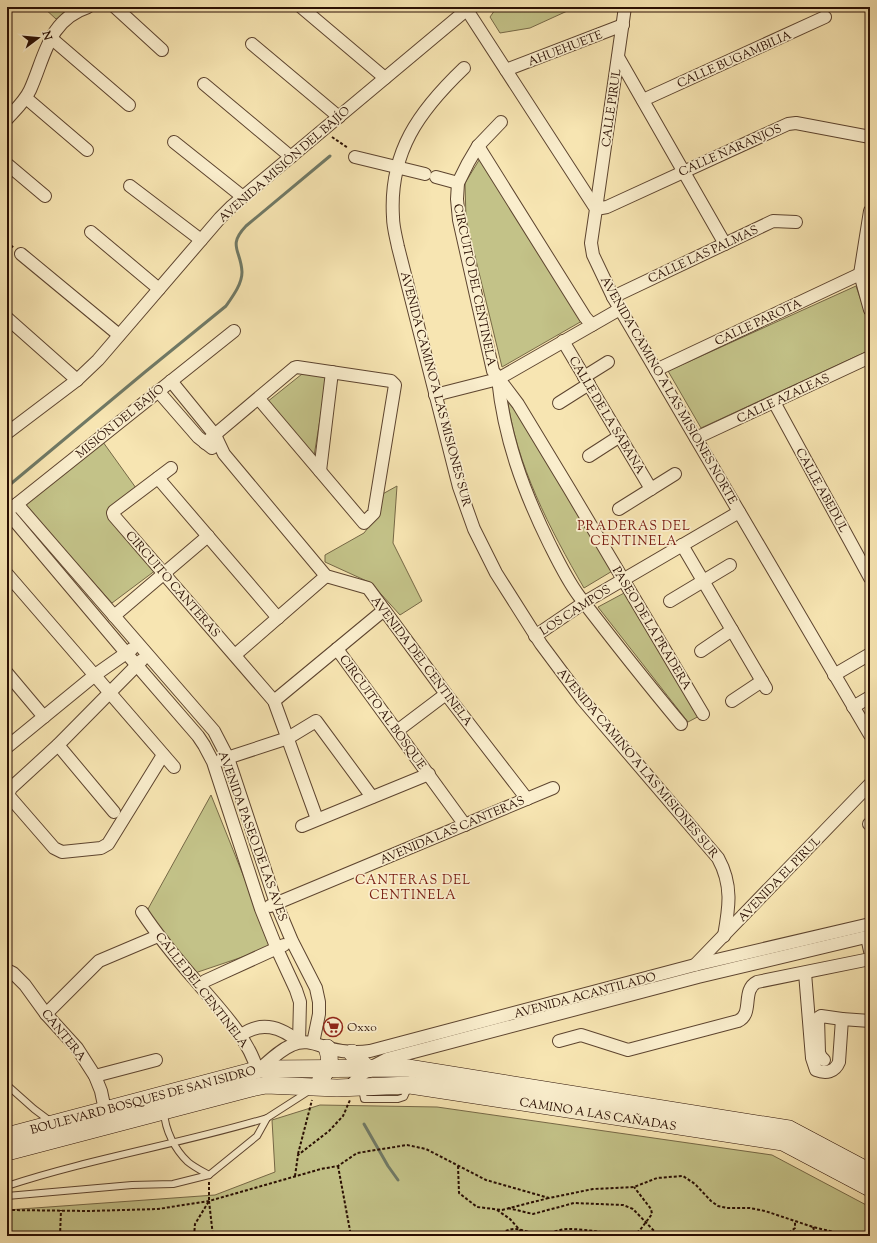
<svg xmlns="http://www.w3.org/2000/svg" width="877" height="1243" viewBox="0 0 877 1243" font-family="'Sorts Mill Goudy',serif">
	<rect width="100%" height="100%" fill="#f7e5b2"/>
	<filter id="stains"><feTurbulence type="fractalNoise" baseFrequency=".005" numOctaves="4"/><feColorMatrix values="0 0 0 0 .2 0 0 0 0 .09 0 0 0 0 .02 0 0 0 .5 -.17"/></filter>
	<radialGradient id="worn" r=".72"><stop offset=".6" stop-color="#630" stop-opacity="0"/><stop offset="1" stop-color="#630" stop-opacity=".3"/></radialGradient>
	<g fill="#c3c288" stroke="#766846">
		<path d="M43 7H85L56 19Z"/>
		<path d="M497 7H576L530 28 500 33 490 17Z"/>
		<path d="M481 157 582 321 502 367 466 219 465 183Z"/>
		<path d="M856 286 870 327V350L701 428 668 371Z"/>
		<path d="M307 370 327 377 314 456 267 402Z"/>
		<path d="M507 396 614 570 584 588C550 529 516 465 507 396Z"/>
		<path d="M103 442 136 488 109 513 156 570 112 603 25 505Z"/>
		<path d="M397 486 393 543 422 601 400 615 371 583 325 562V555L364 533 377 516 379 496Z"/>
		<path d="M626 592 703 714 688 722 598 607Z"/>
		<path d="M211 795 272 947 192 974 143 918Z"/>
		<path d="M320 1105 437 1107 772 1155 870 1207V1236H7V1210L215 1195 275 1172 272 1120Z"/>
	</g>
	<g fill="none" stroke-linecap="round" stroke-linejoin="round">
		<g stroke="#707965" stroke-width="3">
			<path d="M7 487 145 372 226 306C233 296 242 284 242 272 241 250 227 246 246 226L330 156"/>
			<path d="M364 1124 388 1166 398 1180"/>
		</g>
		<g stroke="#5d442f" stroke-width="8">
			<g id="lane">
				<path d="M7 1085 34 1109 50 1121"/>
				<path d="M362 1089 364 1099H398L404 1097 408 1088"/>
				<path d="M164 1112C165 1130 175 1150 188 1162 194 1167 202 1171 209 1175"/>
				<path d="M7 1186C92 1158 181 1144 267 1118"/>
				<path d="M7 1196 132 1185 173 1184 209 1175 257 1136 267 1118 309 1091"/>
			</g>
		</g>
		<g stroke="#5d442f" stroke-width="14">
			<g id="street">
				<path d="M115 7 162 50"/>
				<path d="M301 7 385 78"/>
				<path d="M625 7 596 209 607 207 788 124 796 123 870 137"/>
				<path d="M467 10 596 209 591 243 593 255 613 297 870 735"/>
				<path d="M51 38 129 105"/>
				<path d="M252 44 339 117"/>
				<path d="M618 57 725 244"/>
				<path d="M464 68C419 111 389 152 393 217 393 227 396 237 398 247L459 487 474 529 496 573 541 644 582 699 718 858C733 885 729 908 724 936"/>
				<path d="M506 70 623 25"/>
				<path d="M204 84 291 157"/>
				<path d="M26 98 87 150"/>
				<path d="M643 100 825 17"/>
				<path d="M7 119C15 110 25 101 30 90 45 57 48 20 88 7"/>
				<path d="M501 122 478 146 468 163 458 183 457 199 459 220 493 371 518 404 570 490 703 714"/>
				<path d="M174 142 243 197"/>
				<path d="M478 146 585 317 592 325"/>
				<path d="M355 157 425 174"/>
				<path d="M7 164 45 196"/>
				<path d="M436 177 458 183"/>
				<path d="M130 186 201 240"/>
				<path d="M870 211 860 274 870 310"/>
				<path d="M91 232 159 289"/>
				<path d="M21 254 119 335"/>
				<path d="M613 297 773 221 796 222"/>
				<path d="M7 318 77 380"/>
				<path d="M234 331 17 504 9 510 8 513 127 654 198 736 204 745 213 762 261 909 277 949 296 990 300 1002 299 1042"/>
				<path d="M563 341 651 489"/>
				<path d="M656 370 860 274"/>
				<path d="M584 377 608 362"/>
				<path d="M498 379C504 438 523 490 549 543 558 561 567 580 579 596 612 639 646 682 681 724"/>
				<path d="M171 381 215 435 224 454 326 576 368 588 446 694 527 799"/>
				<path d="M158 391 198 437 212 448"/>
				<path d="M435 395 498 379 620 309"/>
				<path d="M774 402 870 578"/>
				<path d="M559 403 589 384"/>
				<path d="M7 433 77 380 98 360 220 218 232 206 470 7"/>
				<path d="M696 438 870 357"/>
				<path d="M205 443 294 368 297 367 391 381 395 385 374 513 364 523 259 399"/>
				<path d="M589 456 620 436"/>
				<path d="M171 468 114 511 113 513 114 516 274 701 317 819"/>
				<path d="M320 471 332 372"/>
				<path d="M158 478 278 618"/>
				<path d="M17 504 214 731 228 758 276 903 292 941 316 988 319 1002V1014L313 1043"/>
				<path d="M619 509 675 474"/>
				<path d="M682 545 766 688"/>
				<path d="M7 574 174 767"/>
				<path d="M670 601 730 565"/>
				<path d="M114 616 208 536"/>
				<path d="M535 636 585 602 739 512"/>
				<path d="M337 649 465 825"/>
				<path d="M701 651 732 630"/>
				<path d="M235 655 326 576"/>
				<path d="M7 673 44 717"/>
				<path d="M834 675 870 654"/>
				<path d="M274 701 384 610"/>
				<path d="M732 701 762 681"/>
				<path d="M853 707 870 697"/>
				<path d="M397 731 446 694"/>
				<path d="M58 745 114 812"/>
				<path d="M7 747 95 675 132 649"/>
				<path d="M221 760 288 738 316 721 372 797"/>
				<path d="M8 795 54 848 62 852 101 848 108 844 163 755"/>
				<path d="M7 797 11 788 58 745 142 660"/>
				<path d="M869 824H870"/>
				<path d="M302 826 429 774"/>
				<path d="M270 906 553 788"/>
				<path d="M142 912C158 936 176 958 195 980 216 1005 249 1038 257 1070"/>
				<path d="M867 937 870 951"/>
				<path d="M695 965 870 784"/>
				<path d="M7 970 13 973 25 985 46 1014 77 1048 95 1076 101 1091 105 1110"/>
				<path d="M805 973 812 1058 816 1070C826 1074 835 1072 839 1062L842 1019 870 1021"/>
				<path d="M205 981 284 945"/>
				<path d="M46 1014 99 961 158 936"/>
				<path d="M240 1036C261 1020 281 1027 299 1042"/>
				<path d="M559 1041 581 1035 628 1050 738 1021C754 1014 741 990 757 982L870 959"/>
				<path d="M824 1060 821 1057 819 1053 818 1018 821 1016 842 1019"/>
				<path d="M260 1069C270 1060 280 1050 292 1045 305 1039 315 1044 328 1048 342 1052 356 1053 370 1051L695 965 870 924"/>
				<path d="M95 1076 156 1060"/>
				<path d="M349 1087 368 1069 387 1059 698 977 870 936"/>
			</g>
		</g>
		<g stroke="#2a0f03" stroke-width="18">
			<g id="secondary">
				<path d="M352 1053 368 1069"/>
				<path d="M321 1079C329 1066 332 1062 327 1048"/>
				<path d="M7 1136 260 1069 408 1068 789 1129 870 1172"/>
				<path d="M7 1152 251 1088 266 1085 337 1088 410 1085 783 1142 870 1188"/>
			</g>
		</g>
		<g stroke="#2a0f03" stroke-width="2" stroke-dasharray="3 2" stroke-linecap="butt">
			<path d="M332 137 348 148"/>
			<path d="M7 242 14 248"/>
			<path d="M298 1154 312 1100"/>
			<path d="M338 1166 351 1236"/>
			<path d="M458 1166 459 1193 477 1207 502 1210 549 1198"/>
			<path d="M295 1176 298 1155 329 1131 343 1116 350 1100"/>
			<path d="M209 1201 213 1236"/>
			<path d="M508 1208 533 1214 574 1203 623 1205 633 1209 659 1236"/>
			<path d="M7 1210 89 1211 158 1209 209 1201 321 1169 338 1166 357 1153 407 1145 426 1149 486 1180 549 1198 593 1189 634 1187 657 1178 683 1176 695 1184 711 1201 718 1206 727 1208H750L765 1211 813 1227 842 1234 846 1236"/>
			<path d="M497 1210 510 1219 525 1236"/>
			<path d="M813 1227 816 1236"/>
			<path d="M60 1236 61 1210"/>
			<path d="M194 1236 195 1224 209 1201V1182"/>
			<path d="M497 1236C517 1222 521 1233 541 1234 550 1234 559 1229 568 1229 588 1229 612 1234 632 1236"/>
			<path d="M633 1236 640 1230 652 1214 651 1209 634 1187"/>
			<path d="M785 1236 795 1228V1221"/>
		</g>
		<use href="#lane" stroke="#faeecd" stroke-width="6"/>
		<use href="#street" stroke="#faeecd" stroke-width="12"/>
		<use href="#secondary" stroke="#faeecd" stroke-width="17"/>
	</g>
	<defs>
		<g id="supermarket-ring" transform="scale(1)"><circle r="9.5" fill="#faeecd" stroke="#8f2418" stroke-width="1.5"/><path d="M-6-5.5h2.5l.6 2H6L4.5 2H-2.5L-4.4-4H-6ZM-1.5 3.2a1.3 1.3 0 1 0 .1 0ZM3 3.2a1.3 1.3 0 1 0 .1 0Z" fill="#8f2418"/></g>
	</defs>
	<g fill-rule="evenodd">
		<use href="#supermarket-ring" x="333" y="1027"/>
	</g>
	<g text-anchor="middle" stroke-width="3.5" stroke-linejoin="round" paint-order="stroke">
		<g font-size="12" fill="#2a0f03" stroke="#faeecd">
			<text transform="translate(565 48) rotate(-21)" y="4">AHUEHUETE</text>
			<text transform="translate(734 59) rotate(-24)" y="4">CALLE BUGAMBILIA</text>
			<text transform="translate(611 108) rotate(-82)" y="4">CALLE PIRUL</text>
			<text transform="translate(730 150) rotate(-24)" y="4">CALLE NARANJOS</text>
			<text transform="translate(284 164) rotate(-41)" y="4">AVENIDA MISIÓN DEL BAJÍO</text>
			<text transform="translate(703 254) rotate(-25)" y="4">CALLE LAS PALMAS</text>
			<text transform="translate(475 285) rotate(78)" y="4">CIRCUITO DEL CENTINELA</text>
			<text transform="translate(758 322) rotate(-25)" y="4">CALLE PAROTA</text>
			<text transform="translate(436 389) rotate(75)" y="4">AVENIDA CAMINO A LAS MISIONES SUR</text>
			<text transform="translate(669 390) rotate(60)" y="4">AVENIDA CAMINO A LAS MISIONES NORTE</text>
			<text transform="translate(783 398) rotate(-25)" y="4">CALLE AZALEAS</text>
			<text transform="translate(607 415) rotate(59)" y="4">CALLE DE LA SABANA</text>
			<text transform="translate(120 421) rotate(-39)" y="4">MISIÓN DEL BAJÍO</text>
			<text transform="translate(822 490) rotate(61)" y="4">CALLE ABEDUL</text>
			<text transform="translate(173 584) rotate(49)" y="4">CIRCUITO CANTERAS</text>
			<text transform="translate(575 610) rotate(-33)" y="4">LOS CAMPOS</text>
			<text transform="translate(652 628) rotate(59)" y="4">PASEO DE LA PRADERA</text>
			<text transform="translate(422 661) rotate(53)" y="4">AVENIDA DEL CENTINELA</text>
			<text transform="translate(383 712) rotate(54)" y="4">CIRCUITO AL BOSQUE</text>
			<text transform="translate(638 763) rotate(50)" y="4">AVENIDA CAMINO A LAS MISIONES SUR</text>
			<text transform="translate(452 830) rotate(-23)" y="4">AVENIDA LAS CANTERAS</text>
			<text transform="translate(253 836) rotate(70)" y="4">AVENIDA PASEO DE LAS AVES</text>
			<text transform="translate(779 879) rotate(-46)" y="4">AVENIDA EL PIRUL</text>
			<text transform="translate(202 990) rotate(52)" y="4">CALLE DEL CENTINELA</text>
			<text transform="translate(585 995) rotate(-15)" y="4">AVENIDA ACANTILADO</text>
			<text transform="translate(64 1035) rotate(51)" y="4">CANTERA</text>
			<text transform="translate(143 1100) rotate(-15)" y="4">BOULEVARD BOSQUES DE SAN ISIDRO</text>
			<text transform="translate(598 1114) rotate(9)" y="4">CAMINO A LAS CAÑADAS</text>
		</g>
		<g font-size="12" fill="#2a0f03" stroke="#faeecd" text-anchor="start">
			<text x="347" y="1031">Oxxo</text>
		</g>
		<g font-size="13" letter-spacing="1" fill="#7a1f14" stroke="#faeecd">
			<text x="634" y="530">PRADERAS DEL<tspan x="634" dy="15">CENTINELA</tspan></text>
			<text x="413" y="884">CANTERAS DEL<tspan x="413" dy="15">CENTINELA</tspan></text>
		</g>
	</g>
	<rect width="877" height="1243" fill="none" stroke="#f7e5b2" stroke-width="24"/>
	<rect x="8" y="8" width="861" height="1227" fill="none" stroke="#2a0f03" stroke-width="2"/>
	<rect x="12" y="12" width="853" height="1219" fill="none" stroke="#2a0f03"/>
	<g transform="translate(38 38) rotate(74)" stroke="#faeecd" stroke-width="3" paint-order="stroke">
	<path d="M0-3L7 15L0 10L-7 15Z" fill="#2a0f03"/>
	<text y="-6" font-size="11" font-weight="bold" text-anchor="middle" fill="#2a0f03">N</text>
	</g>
	<rect width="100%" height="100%" filter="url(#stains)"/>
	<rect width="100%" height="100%" fill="url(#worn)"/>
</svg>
